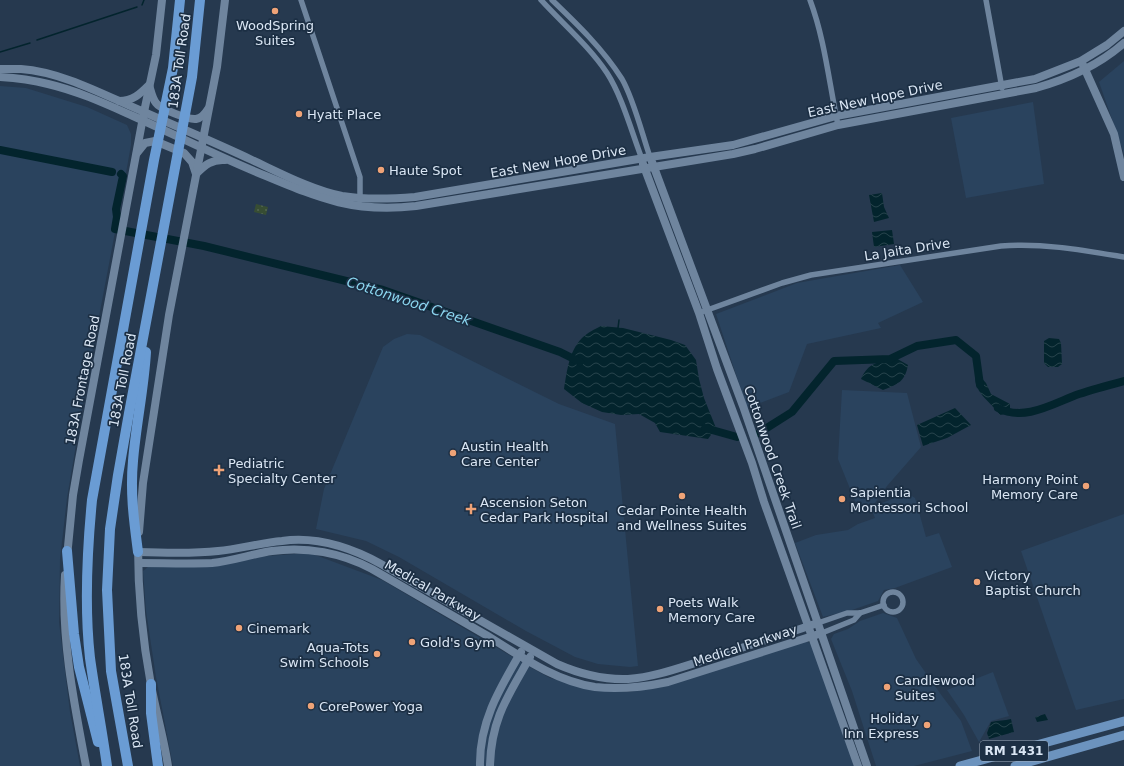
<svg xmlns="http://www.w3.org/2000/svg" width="1124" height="766" viewBox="0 0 1124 766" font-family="'DejaVu Sans',sans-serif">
	<defs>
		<pattern id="park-dots" width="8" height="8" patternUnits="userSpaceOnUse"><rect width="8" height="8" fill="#374d33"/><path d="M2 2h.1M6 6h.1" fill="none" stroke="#536751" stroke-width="1.8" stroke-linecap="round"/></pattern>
		<pattern id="water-waves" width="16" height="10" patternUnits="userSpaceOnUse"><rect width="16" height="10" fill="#03242d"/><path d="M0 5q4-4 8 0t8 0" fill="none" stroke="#27444c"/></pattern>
	</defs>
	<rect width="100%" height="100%" fill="#26394f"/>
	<g fill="#2a435e">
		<path d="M1124 61V154L1099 82Z"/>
		<path d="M0 86 26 88 87 107 127 125 131 134V145L122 195 87 380 67 498 60 559 59 622 70 712 80 766H0Z"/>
		<path d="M1033 102 1044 184 966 198 951 118Z"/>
		<path d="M900 265 923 302 878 323 881 328 807 344 789 392 747 408 716 314 797 283Z"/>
		<path d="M407 334 420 335 559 404 615 424 638 666 630 667 598 664 575 657 526 631 399 557 366 541 316 529 324 489 383 347 394 339Z"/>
		<path d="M842 390 907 393 921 447 887 486 872 507 907 493 915 498 926 537 939 533 952 567 895 588 884 590 878 601 852 610 823 617 795 543 816 535 848 530 858 524 875 518 871 508 868 510 855 501 838 459Z"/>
		<path d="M1124 514V699L1076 710 1021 551Z"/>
		<path d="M310 553 382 580 528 666 550 678 594 690 628 692 662 687 803 641 811 643 855 766H173L156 677 146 611 143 571 148 567 212 566 267 556Z"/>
		<path d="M883 613 897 618 916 659 942 696 961 721 972 751 914 766H876L852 691 831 639 834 634 848 629 860 621Z"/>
		<path d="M993 672 1009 716 991 721 979 742 964 715 947 690Z"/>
	</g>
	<path fill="url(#park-dots)" d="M256 204 268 207 266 215 254 212Z"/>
	<g fill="url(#water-waves)">
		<path d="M882 193 884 207 889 218 874 222 869 195Z"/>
		<path d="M892 230 894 244 874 247 872 232Z"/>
		<path d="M601 326 623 328 671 340 685 345 696 360 699 379 704 398 716 428 708 439 660 432 655 423 639 414 621 415 602 412 582 403 564 389C567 371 569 351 582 338 587 333 595 329 601 326Z"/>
		<path d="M1049 338 1059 339 1061 343 1062 364 1058 367H1048L1044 363V341Z"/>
		<path d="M894 357 908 365C905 382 898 384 883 390L861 379C869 361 878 364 894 357Z"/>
		<path d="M977 373 986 383 991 394 1010 404V409L1005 414 1000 415C993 404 969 389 977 373Z"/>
		<path d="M955 408 971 425 947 438 923 446 917 425Z"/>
		<path d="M1045 714 1048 720 1037 722 1035 717Z"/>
		<path d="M1011 719 1014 732 989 739 987 733 991 722C999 720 1004 721 1011 719Z"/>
	</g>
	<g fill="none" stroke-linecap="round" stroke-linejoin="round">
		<g stroke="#03242d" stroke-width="1.5">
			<path d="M142 5 144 0"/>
			<path d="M37 40 137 7"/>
			<path d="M0 52 30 43"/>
			<path d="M618 328 619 320"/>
		</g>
		<g stroke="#03242d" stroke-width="8">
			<path d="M0 150 112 172"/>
			<path d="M121 174 123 176 116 209 117 217 115 229 204 246 383 290 560 352 580 362"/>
			<path d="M998 408C1025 422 1054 403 1079 394 1094 389 1109 385 1124 381"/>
			<path d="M705 428 737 437"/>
			<path d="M759 433 792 412 834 361 890 359 917 346 956 340 976 356 980 385"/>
		</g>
		<g stroke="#6f859e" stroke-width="5.5">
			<path d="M301 0 360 177V200"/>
			<path d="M541 0C563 24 589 46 607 73 622 96 632 133 642 159"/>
			<path d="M552 0C577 24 603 49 622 79 634 100 642 134 650 157"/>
			<path d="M810 0C825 40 829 83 838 125"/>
			<path d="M986 0 1002 88"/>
			<path d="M699 313 782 283 811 275 1001 246C1044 243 1082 250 1124 257"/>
			<circle cx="893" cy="602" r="10"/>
			<path d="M818 623 847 613H860L884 605"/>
			<path d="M822 633 854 620 860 613"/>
		</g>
		<g stroke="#6f859e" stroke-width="8">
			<path d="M1083 65 1114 134 1124 177"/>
			<path d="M0 69C7 69 14 69 21 69 63 72 106 96 144 112 180 128 216 143 252 160 280 173 312 190 342 196 366 200 390 199 415 197L650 157 733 145 836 116 1035 79 1081 61 1107 45 1124 31"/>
			<path d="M0 77C16 78 32 80 48 84 78 91 106 104 133 116 178 136 221 158 266 176 321 199 355 213 416 206L733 154 755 149 838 125 1036 88C1068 79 1099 65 1124 43"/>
			<path d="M119 101C133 101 140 94 149 85 151 91 152 98 156 103 160 109 189 120 196 119 202 118 205 114 208 109"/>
			<path d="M137 153 145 143 155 141 184 153 192 162 196 174C205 165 212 159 225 160"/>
			<path d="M652 162 743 406 867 766"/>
			<path d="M643 164 699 313 717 369 752 463 764 502 858 766"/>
			<path d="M139 532 143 483 169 315 217 67 225 0"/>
			<path d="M138 547C138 591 143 642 151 685 156 712 164 739 168 766"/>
			<path d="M138 552C165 553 192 554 218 551 239 549 260 543 282 541 317 536 350 547 381 564L557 664C580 674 603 680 628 679 656 677 684 666 711 658 746 646 783 635 818 623"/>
			<path d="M67 557 73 495 79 460 144 112 156 55 162 0"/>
			<path d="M139 563C163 563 188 564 212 563 232 561 252 554 272 551 306 546 342 553 372 569 410 591 448 613 486 635 520 656 555 681 595 687 620 690 644 687 668 682L822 633"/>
			<path d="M65 575C61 639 74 703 86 766"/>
			<path d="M480 766C479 722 500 688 521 652"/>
			<path d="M490 766C491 719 508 696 530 657"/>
		</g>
		<g stroke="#6c93be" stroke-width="9">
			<path d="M960 766 1124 721"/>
			<path d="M1015 766 1124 735"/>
		</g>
		<g stroke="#6a9cd4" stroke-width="10">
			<path d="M67 551 74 634 79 667 98 742"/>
			<path d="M138 552C134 521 130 493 133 461 136 424 144 388 146 352"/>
			<path d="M151 684V713L158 766"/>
			<path d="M107 766C102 730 95 694 90 658 84 605 87 552 92 500L154 160 173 68 180 0"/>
			<path d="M128 766 111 671 107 590 110 529 118 475 129 413 192 77 200 0"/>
		</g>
	</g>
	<g fill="#efa377" stroke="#1c2f44" stroke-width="1.5">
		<circle cx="275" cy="11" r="4"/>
		<circle cx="299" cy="114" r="4"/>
		<circle cx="381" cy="170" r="4"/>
		<circle cx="453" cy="453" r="4"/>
		<path d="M217 464h4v4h4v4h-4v4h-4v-4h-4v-4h4z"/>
		<circle cx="1086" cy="486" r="4"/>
		<circle cx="682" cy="496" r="4"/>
		<circle cx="842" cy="499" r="4"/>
		<path d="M469 503h4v4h4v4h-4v4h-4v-4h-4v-4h4z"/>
		<circle cx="977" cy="582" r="4"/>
		<circle cx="660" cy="609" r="4"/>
		<circle cx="239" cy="628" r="4"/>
		<circle cx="412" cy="642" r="4"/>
		<circle cx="377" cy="654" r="4"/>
		<circle cx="887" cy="687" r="4"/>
		<circle cx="311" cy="706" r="4"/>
		<circle cx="927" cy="725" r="4"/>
	</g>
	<g text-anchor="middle" stroke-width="3.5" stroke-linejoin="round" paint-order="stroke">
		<rect fill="#1c2f44" stroke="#a1afbf" stroke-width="1" x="980" y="741" width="68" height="20" rx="3"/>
		<g font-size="12" font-weight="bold" fill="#dae6f4">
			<text x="1014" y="755">RM 1431</text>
		</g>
		<g font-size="13" fill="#dae6f4" stroke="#1c2f44" text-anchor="start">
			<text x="275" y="30" text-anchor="middle">WoodSpring<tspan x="275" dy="15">Suites</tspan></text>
			<text x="307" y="119">Hyatt Place</text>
			<text x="389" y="175">Haute Spot</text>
			<text x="461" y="451">Austin Health<tspan x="461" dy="15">Care Center</tspan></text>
			<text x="228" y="468">Pediatric<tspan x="228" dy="15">Specialty Center</tspan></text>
			<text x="1078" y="484" text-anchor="end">Harmony Point<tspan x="1078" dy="15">Memory Care</tspan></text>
			<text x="850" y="497">Sapientia<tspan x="850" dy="15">Montessori School</tspan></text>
			<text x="480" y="507">Ascension Seton<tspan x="480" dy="15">Cedar Park Hospital</tspan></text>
			<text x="682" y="515" text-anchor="middle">Cedar Pointe Health<tspan x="682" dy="15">and Wellness Suites</tspan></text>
			<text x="985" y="580">Victory<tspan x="985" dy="15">Baptist Church</tspan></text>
			<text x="668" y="607">Poets Walk<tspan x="668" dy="15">Memory Care</tspan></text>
			<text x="247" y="633">Cinemark</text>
			<text x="420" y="647">Gold's Gym</text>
			<text x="369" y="652" text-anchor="end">Aqua-Tots<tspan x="369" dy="15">Swim Schools</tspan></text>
			<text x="895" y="685">Candlewood<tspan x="895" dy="15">Suites</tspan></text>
			<text x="319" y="711">CorePower Yoga</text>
			<text x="919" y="723" text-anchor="end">Holiday<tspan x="919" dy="15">Inn Express</tspan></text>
		</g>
		<g font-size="13" fill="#dae6f4" stroke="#1c2f44">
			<text transform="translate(179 61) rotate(-82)" y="5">183A Toll Road</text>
			<text transform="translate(875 98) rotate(-12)" y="5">East New Hope Drive</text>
			<text transform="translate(558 161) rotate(-10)" y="5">East New Hope Drive</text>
			<text transform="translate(907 249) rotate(-9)" y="5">La Jaita Drive</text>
			<text transform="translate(82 380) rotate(-79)" y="5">183A Frontage Road</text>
			<text transform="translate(122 380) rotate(-79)" y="5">183A Toll Road</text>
			<text transform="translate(773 457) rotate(71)" y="5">Cottonwood Creek Trail</text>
			<text transform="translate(433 590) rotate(30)" y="5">Medical Parkway</text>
			<text transform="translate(745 645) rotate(-18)" y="5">Medical Parkway</text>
			<text transform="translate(131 701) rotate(81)" y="5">183A Toll Road</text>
		</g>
		<g font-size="14" font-style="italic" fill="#8bd6ef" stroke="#1c2f44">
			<text transform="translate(409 301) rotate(18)" y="5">Cottonwood Creek</text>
		</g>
	</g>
</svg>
